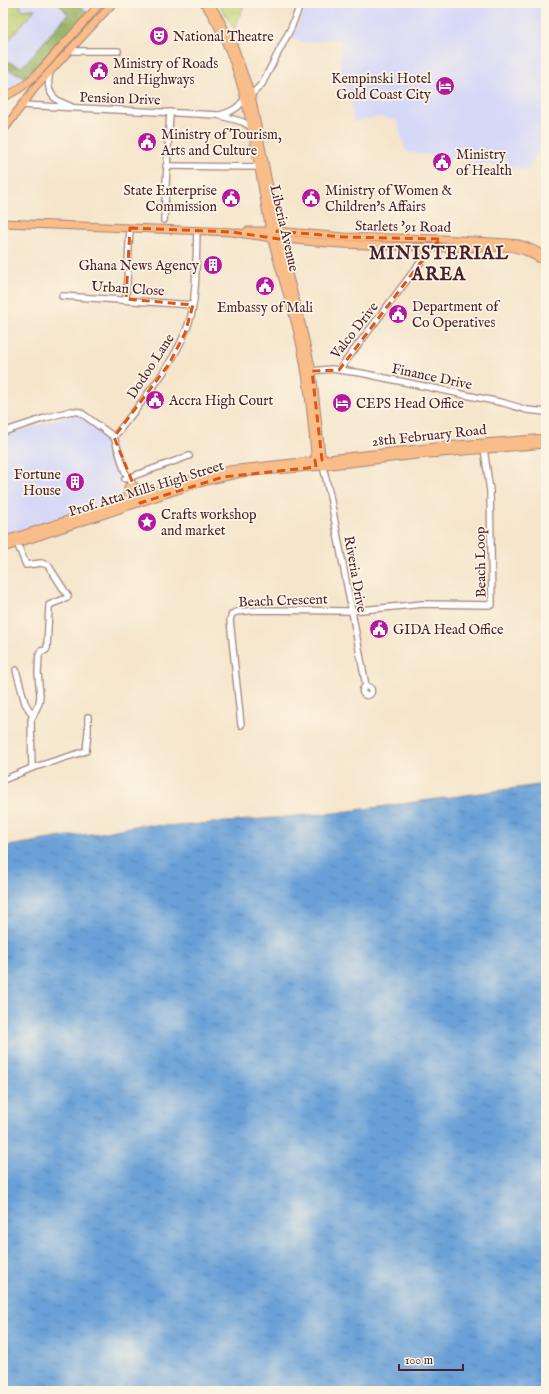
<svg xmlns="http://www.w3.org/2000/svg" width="549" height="1394" viewBox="0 0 549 1394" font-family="'IM FELL English',serif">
	<defs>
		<pattern id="forest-crowns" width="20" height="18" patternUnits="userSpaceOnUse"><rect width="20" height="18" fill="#99b366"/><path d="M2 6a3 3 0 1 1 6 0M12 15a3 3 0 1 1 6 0" fill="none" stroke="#7f9154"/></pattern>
		<pattern id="park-crowns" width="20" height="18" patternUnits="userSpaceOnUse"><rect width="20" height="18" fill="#c2d174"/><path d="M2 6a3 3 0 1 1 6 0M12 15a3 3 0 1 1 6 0" fill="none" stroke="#a8b365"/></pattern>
		<pattern id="water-ripples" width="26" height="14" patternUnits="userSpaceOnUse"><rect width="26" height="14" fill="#69a0d7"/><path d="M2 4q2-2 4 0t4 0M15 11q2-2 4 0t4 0" fill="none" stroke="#5882af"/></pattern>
	</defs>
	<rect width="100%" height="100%" fill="#fcf5e5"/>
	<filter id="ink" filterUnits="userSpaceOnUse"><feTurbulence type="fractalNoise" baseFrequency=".025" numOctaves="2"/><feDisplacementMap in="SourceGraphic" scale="8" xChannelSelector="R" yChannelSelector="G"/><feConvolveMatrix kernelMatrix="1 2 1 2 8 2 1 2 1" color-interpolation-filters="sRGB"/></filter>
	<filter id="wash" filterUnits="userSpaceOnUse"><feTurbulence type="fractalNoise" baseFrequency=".012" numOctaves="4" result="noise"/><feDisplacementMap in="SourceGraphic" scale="16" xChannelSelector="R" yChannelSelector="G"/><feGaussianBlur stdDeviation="0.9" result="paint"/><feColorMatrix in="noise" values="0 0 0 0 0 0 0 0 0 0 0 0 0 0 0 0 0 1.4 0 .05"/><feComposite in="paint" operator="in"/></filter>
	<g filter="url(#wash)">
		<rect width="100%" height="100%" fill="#f5e5cb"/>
		<g fill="#d6d8f8">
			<path d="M3 3H93L24 78 13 87 3 90Z"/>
			<path d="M308 3H546V135L529 170 406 152 397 121 379 117 354 122 349 92 339 80 342 39H329L307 43 291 39Z"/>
			<path d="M73 414 83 415 111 437 122 471 120 472 122 486 117 497 3 536V436Z"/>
		</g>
		<path fill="url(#forest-crowns)" stroke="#726948" d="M58 3H77L88 13 29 79 3 67V60L22 67 68 14Z"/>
		<g fill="url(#park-crowns)" stroke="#867850">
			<path d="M3 3H20L21 10 35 9 3 47Z"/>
			<path d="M218 3H245L234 29Z"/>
		</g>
		<path fill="url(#water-ripples)" stroke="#5a6081" d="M546 784V1391H3V847L62 837 102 833 139 825 177 826 335 813Z"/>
	</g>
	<g filter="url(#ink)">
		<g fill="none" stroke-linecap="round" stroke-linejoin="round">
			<g stroke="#a0827b" stroke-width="8">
				<g id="minor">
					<path d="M74 51H118"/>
					<path d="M50 72C45 91 52 100 70 106"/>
					<path d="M251 95 262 84 291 28 301 3"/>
					<path d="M21 105 218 115 243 122 251 127"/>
					<path d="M220 115C231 112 239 108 245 98"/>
					<path d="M166 166 258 167"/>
					<path d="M164 220 170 112"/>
					<path d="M62 296 193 305"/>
					<path d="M126 299 130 228"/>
					<path d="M339 370 432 247"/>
					<path d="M312 371 331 369 361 373 504 403 527 410 546 412"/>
					<path d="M3 432 45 418 71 411 80 412 114 437 125 472 134 486 139 501"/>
					<path d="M114 437C142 401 179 360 191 316 197 291 196 257 197 230"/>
					<path d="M323 466 330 496 366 686"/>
					<path d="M125 479 189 456"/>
					<path d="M17 543 26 565 41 563 48 565 68 596 67 598 49 605V606L47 648 46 650 41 651 39 655 38 673 40 696 39 703 31 720 32 768"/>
					<path d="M16 670 25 703 33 716"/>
					<circle cx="367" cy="691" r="4.5"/>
					<path d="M241 725 230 620 232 614 236 612 258 610 351 611 423 604 492 605 490 491 484 449"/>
					<path d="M3 780 32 768 86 751 88 732V717"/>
				</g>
			</g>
			<g stroke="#a0827b" stroke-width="9">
				<g id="major">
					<path d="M204 3C249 68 255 154 270 230 278 268 292 304 300 342 309 382 312 423 316 464"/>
					<path d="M210 3 223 26 234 47 251 95 279 239 301 323 312 371 322 464"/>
					<path d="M3 97C28 88 44 66 61 47 74 33 88 18 100 3"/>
					<path d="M3 131 34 89 113 3"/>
					<path d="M3 223 232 232 272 238 340 244 449 248 510 247 525 251 546 262"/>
					<path d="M247 231H277L344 237 441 239 508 243 519 244 528 247 546 256"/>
					<path d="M134 486 140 490 150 491"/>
					<path d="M123 501 127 495 128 487"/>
					<path d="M3 541 190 480 229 470 445 446 546 438"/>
					<path d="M3 548 183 488 210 480 241 473 323 466 417 455 546 444"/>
				</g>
			</g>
			<use href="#minor" stroke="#fff" stroke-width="5.5"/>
			<use href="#major" stroke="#f9bd89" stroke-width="7"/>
		</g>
	</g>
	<path fill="none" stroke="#e0560e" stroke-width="3" stroke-dasharray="8 5" stroke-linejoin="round" d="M130 228 232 232 279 239 277 231 344 237 441 239 434 245 339 370 312 371 322 460H315L316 467 223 477 140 503 137 496 144 494 134 486 114 437 169 364 185 333 193 305 126 299Z"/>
	<defs>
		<g id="theatre-disc" transform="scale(1)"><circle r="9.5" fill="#b5179e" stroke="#fcf5e5"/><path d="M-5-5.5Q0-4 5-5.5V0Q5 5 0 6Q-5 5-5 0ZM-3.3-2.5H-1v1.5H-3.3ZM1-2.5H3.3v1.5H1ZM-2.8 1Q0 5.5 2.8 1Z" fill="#fff"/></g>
		<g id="civic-disc" transform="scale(1)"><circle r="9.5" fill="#b5179e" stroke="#fcf5e5"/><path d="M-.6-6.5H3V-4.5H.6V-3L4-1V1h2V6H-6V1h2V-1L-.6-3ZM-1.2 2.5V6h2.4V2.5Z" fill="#fff"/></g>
		<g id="hotel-disc" transform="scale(1)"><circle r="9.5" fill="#b5179e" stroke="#fcf5e5"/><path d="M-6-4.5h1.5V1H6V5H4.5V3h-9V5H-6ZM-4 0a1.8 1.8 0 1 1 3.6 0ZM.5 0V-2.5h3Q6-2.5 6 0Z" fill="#fff"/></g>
		<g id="building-disc" transform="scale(1)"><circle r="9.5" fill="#b5179e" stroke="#fcf5e5"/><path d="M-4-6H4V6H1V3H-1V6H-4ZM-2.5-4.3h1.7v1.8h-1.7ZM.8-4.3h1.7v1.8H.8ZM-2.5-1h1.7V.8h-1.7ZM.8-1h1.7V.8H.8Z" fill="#fff"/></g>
		<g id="sight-disc" transform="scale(1)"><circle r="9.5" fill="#b5179e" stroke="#fcf5e5"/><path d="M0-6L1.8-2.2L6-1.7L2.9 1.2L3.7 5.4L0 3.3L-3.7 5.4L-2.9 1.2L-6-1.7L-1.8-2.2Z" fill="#fff"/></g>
	</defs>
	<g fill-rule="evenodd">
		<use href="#theatre-disc" x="159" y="36"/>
		<use href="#civic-disc" x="99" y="71"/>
		<use href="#hotel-disc" x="445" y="86"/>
		<use href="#civic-disc" x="147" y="142"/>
		<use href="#civic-disc" x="442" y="162"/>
		<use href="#civic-disc" x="231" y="198"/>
		<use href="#civic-disc" x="311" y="198"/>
		<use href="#building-disc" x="213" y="265"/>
		<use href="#civic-disc" x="265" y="286"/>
		<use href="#civic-disc" x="398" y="314"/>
		<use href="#civic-disc" x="155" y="400"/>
		<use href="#hotel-disc" x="342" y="403"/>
		<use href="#building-disc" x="75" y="482"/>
		<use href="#sight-disc" x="147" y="522"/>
		<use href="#civic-disc" x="379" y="629"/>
	</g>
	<g text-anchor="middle" stroke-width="3.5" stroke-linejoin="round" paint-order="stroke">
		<g font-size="14" fill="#4a1f2b" stroke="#fcf5e5" text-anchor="start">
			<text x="173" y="41">National Theatre</text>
			<text x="113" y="68">Ministry of Roads<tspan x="113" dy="16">and Highways</tspan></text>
			<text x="431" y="83" text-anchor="end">Kempinski Hotel<tspan x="431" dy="16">Gold Coast City</tspan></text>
			<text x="161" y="139">Ministry of Tourism,<tspan x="161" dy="16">Arts and Culture</tspan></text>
			<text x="456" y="159">Ministry<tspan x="456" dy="16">of Health</tspan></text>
			<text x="217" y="195" text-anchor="end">State Enterprise<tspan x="217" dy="16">Commission</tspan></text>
			<text x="325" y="195">Ministry of Women &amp;<tspan x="325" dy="16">Children's Affairs</tspan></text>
			<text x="199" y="270" text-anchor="end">Ghana News Agency</text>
			<text x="412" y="311">Department of<tspan x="412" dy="16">Co Operatives</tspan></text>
			<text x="265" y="312" text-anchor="middle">Embassy of Mali</text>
			<text x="169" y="405">Accra High Court</text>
			<text x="356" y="408">CEPS Head Office</text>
			<text x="61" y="479" text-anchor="end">Fortune<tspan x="61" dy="16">House</tspan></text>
			<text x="161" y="519">Crafts workshop<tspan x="161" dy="16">and market</tspan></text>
			<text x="393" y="634">GIDA Head Office</text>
		</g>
		<g font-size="14" fill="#4a1f2b" stroke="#fcf5e5">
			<text transform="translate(120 98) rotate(2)" y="5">Pension Drive</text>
			<text transform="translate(403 226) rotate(1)" y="5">Starlets '91 Road</text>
			<text transform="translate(285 228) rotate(77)" y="5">Liberia Avenue</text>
			<text transform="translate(128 288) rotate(4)" y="5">Urban Close</text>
			<text transform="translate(354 330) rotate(-52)" y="5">Valco Drive</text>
			<text transform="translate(150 366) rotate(-57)" y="5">Dodoo Lane</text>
			<text transform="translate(432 376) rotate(12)" y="5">Finance Drive</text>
			<text transform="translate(429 435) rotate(-6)" y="5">28th February Road</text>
			<text transform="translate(146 488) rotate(-17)" y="5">Prof. Atta Mills High Street</text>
			<text transform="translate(480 562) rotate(-91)" y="5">Beach Loop</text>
			<text transform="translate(356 574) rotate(80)" y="5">Riveria Drive</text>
			<text transform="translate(283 600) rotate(-2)" y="5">Beach Crescent</text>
		</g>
		<g font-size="18" font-weight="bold" letter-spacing="1" fill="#4a1f2b" stroke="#fcf5e5">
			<text x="439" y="259">MINISTERIAL<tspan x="439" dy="21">AREA</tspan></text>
		</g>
	</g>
	<rect width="549" height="1394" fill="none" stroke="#fcf5e5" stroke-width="16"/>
	<path d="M399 1364v6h64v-6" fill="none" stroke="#4a1f2b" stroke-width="2"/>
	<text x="405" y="1364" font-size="12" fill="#4a1f2b" stroke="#fcf5e5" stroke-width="3" paint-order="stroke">100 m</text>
</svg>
